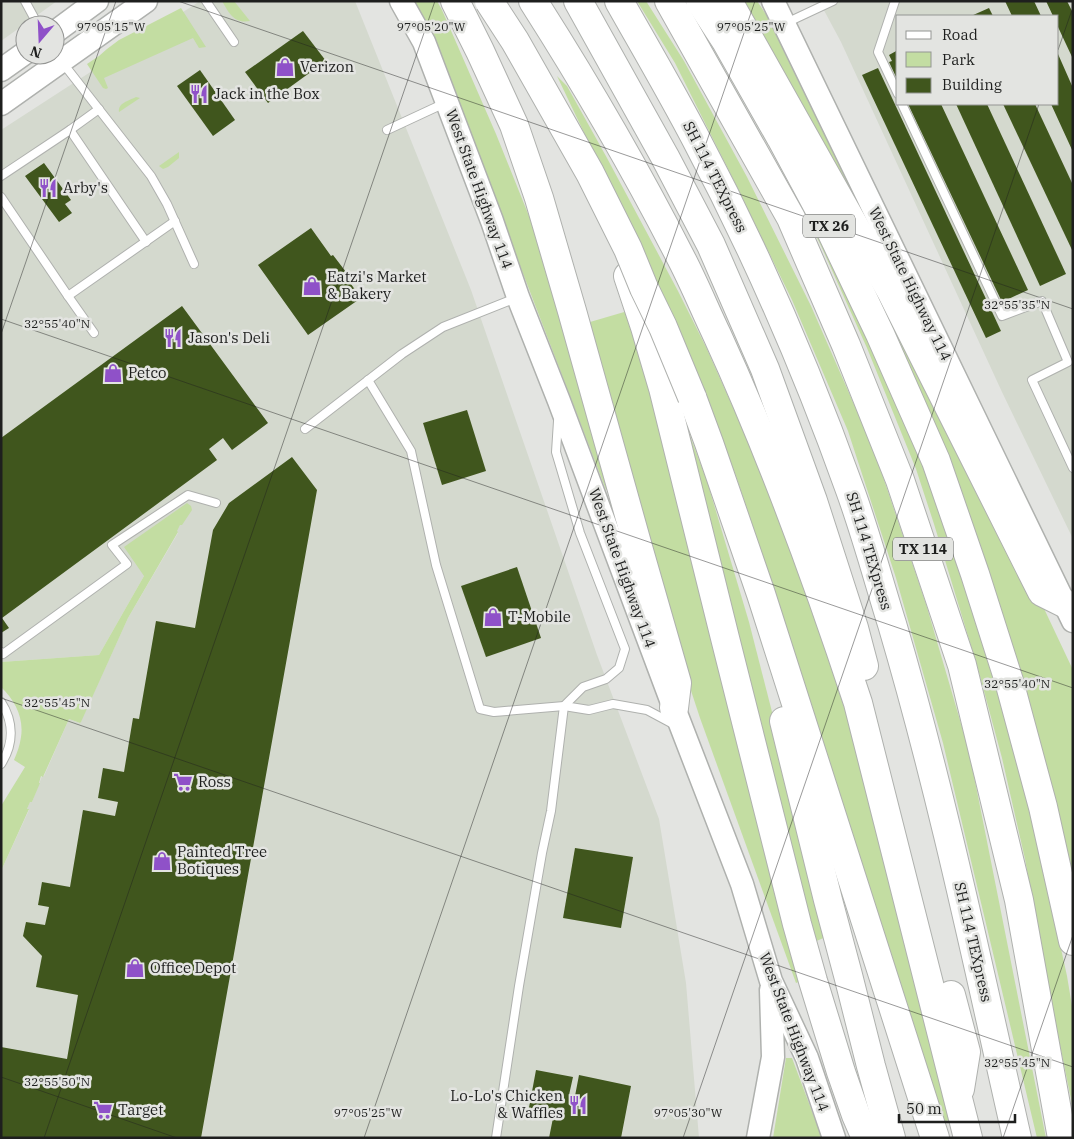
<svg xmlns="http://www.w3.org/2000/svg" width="1074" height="1139" viewBox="0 0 1074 1139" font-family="'IBM Plex Serif',serif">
	<rect width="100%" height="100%" fill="#e3e4e1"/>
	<g fill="#d4d9ce" fill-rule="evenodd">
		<path d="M1 1H57L1 41Z"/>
		<path d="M200 1H355L471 290 597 655 659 819 686 983 699 1138H1V871L29 810 27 809 30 801 32 802 42 776H44L69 719 80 723 128 618 178 533 176 531 192 508 144 576 99 655 1 662V130Z"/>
		<path d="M819 1H1073V539L1002 392 841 42ZM898 16H1058V104H898Z"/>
	</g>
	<g fill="#c3dda2">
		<path d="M222 1H234L250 21C234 24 229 13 222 1Z"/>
		<path d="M411 1H437L442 10 496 134 543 251 611 488 606 490 455 96Z"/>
		<path d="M637 1H646L684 61 747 177 811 306 874 450 926 604 969 751 1046 1138H1037L943 743 896 578 848 431 792 300 736 185 675 63Z"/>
		<path d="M742 1H757L784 41 863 208 857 210 803 111 777 60Z"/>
		<path d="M181 8 206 47 199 48 193 38 104 78 108 88 106 89 103 88 87 64 99 56 107 49 119 40Z"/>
		<path d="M557 76 567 86 607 158 678 291 706 347 769 488 816 618 853 736 949 1120 943 1122 780 607 736 476 686 347Z"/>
		<path d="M136 97 140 98 119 112C118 103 128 101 136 97Z"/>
		<path d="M179 152V158L168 167 163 169 159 166Z"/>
		<path d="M788 164 925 457 1003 699 1042 862 1067 976 1073 1012V1109L1045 972 1025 859 1002 758 978 669 934 524 916 469 867 348 821 246 782 167Z"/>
		<path d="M884 295 1022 562 1073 670V905L1007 634 974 528 934 428 876 296Z"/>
		<path d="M631 310 801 981 796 983 700 718 670 627 621 451 590 322Z"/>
		<path d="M675 396 707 481 749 622 805 841 826 937 814 942Z"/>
		<path d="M187 503 191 506 192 510 182 525H180L177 531 178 532 128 618 81 722 80 723 69 719 43 777 41 776 39 783H40L32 802H30L27 809H29L1 871V806L25 767 14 760C17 753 20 745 21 737 24 718 15 700 1 687V662L99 655 144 576 124 547Z"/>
		<path d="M786 1058H792L822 1138H773Z"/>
	</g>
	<g fill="#40561d">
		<path d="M1005 1H1034L1041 16H1012Z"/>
		<path d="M1046 1H1067L1073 13V59L1058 27V16H1053Z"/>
		<path d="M989 8 993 16H971Z"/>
		<path d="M303 31 326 61 268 103 245 72Z"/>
		<path d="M898 50V81L889 62 892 61 889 55Z"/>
		<path d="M1058 54 1073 88V152L1051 104H1058Z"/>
		<path d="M878 68 1001 331 986 338 862 75Z"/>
		<path d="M200 70 235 120 213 136 177 86Z"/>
		<path d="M908 104H941L1028 290 1002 302Z"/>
		<path d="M956 104H987L1066 274 1040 286Z"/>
		<path d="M1003 104H1035L1073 185V252Z"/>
		<path d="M44 163 71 200 65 204 72 213 59 222 25 176Z"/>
		<path d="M311 228 331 256 333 255 346 272 343 273 361 298 308 335 258 265Z"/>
		<path d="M182 306 268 423 232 450 223 438 209 449 217 460 2 618 9 628 1 633V438Z"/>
		<path d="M467 410 486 471 442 485 423 423Z"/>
		<path d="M292 457 317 490 201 1138H1V1047L67 1059 78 995 36 987 42 956 23 936 26 922 45 925 49 907 38 905 42 882 70 887 83 810 115 816 118 802 98 798 103 768 124 772 133 718 139 719 156 621 195 628 213 530 229 503Z"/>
		<path d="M517 567 541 638 486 657 461 586Z"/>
		<path d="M575 848 633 857 621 928 563 918Z"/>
		<path d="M536 1070 573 1077 569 1095 575 1096 579 1075 631 1086 621 1138H549L553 1118 528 1113Z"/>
	</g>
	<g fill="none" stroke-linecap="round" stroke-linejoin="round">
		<g stroke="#afb1ae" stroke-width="10">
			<g id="lane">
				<path d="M25 1 38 25"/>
				<path d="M206 1 234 42"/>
				<path d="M895 1 878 52 898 94"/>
				<path d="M786 23 833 1"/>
				<path d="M62 62 151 176 167 204 194 264"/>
				<path d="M902 104 1002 316 1042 301 1068 362 1032 380 1073 468"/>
				<path d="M70 130 146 242"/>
				<path d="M387 130 445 103"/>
				<path d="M1 176 70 130 99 109"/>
				<path d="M1 197 68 296"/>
				<path d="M94 333 68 296 175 221"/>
				<path d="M368 380 411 451 436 565 480 709 494 712 564 706 589 710 613 704 647 710 675 725"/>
				<path d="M305 429 402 354 443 327 516 298"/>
				<path d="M1 652 3 654 127 564 112 545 188 495 216 503"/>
				<path d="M1 702C14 722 14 744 1 764"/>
				<path d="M496 1138 519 986 542 853 551 811 564 706 583 687 606 679 619 668 625 649 580 533 556 452 558 421"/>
			</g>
		</g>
		<g stroke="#afb1ae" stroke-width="25">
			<g id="secondary">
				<path d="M401 1 424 42 492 221 518 297 559 401 674 708 742 884 771 981 807 1058 834 1138"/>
				<path d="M773 1 1073 621"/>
				<path d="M55 32 97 1"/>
				<path d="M1 70 25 53"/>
				<path d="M1 104 146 1"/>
				<path d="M758 1138 773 1057 771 990"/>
			</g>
		</g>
		<g stroke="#afb1ae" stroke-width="30">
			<g id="highway">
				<path d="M455 1 480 51 514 125 539 198 572 311 638 547 677 683 674 708"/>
				<path d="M533 1C586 84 636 170 681 258 694 283 705 310 717 335 772 455 817 578 858 703L968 1138"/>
				<path d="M578 1 665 157 711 245 765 369 813 501 854 628 864 666"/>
				<path d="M619 1C645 47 672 93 696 139 756 252 807 370 850 490 866 534 878 579 892 624 942 793 978 966 1017 1138"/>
				<path d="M669 1 791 218 846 345 900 480 962 665 1019 900 1062 1138"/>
				<path d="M700 1 726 41 781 138 832 233 880 334 936 461 975 574 1009 681 1043 807 1073 941"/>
				<path d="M728 1 892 293 1042 592 1064 603"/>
				<path d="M628 276 645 327 663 388 725 638 797 924 813 981 841 1072 856 1115 866 1138"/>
				<path d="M692 397 709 443 761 594 935 1138"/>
				<path d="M784 721 828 900 848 975 871 1066 891 1138"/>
				<path d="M951 995 966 1052 960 1089"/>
			</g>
		</g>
		<use href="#lane" stroke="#fff" stroke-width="8"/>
		<use href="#secondary" stroke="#fff" stroke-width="22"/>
		<use href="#highway" stroke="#fff" stroke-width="28"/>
		<g stroke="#afb1ae" stroke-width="30" stroke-linecap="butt">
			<path id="highway-bridge" d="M489 1 515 41 590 173 628 249 644 288 663 327 692 397"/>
		</g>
		<use href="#highway-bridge" stroke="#fff" stroke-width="28"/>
	</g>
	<path fill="none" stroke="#1e1f1e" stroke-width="1" stroke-opacity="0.45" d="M178 1 1073 309M1058 50 1073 7M1 319 1073 688M1 334 116 1M1 698 1073 1067M1 1077 177 1138M44 1138 435 1M364 1138 755 1M683 1138 1039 104M1003 1138 1073 935"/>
	<defs>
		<g id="shop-bare" transform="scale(1.5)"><path d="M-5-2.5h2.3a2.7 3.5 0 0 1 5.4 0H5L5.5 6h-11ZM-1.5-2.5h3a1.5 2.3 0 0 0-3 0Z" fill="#8f51c8" stroke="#e3e4e1" stroke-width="2.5" paint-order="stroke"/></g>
		<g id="restaurant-bare" transform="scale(1.5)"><path d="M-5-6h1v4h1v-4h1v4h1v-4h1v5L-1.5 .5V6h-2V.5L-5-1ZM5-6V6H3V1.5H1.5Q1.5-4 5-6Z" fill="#8f51c8" stroke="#e3e4e1" stroke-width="2.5" paint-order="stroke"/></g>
		<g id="supermarket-bare" transform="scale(1.5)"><path d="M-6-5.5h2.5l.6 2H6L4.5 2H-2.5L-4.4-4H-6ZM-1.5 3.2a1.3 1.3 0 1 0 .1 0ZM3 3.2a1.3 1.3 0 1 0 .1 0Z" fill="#8f51c8" stroke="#e3e4e1" stroke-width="2.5" paint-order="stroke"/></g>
	</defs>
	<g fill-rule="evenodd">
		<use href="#shop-bare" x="285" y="67"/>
		<use href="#restaurant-bare" x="199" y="94"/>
		<use href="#restaurant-bare" x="48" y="188"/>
		<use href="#shop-bare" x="312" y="286"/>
		<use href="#restaurant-bare" x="173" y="338"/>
		<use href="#shop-bare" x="113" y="373"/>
		<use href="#shop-bare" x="493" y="617"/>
		<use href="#supermarket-bare" x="183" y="782"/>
		<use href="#shop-bare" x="162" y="861"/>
		<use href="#shop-bare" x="135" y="968"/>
		<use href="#restaurant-bare" x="578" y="1105"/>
		<use href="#supermarket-bare" x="103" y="1110"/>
	</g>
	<g text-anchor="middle" stroke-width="5" stroke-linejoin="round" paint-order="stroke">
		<g fill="#e3e4e1" stroke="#595a58" stroke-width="1">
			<rect x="803" y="214.5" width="52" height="23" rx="4"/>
			<rect x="893" y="537.5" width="60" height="23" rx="4"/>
		</g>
		<g font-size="14" font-weight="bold" fill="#1e1f1e">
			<text x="829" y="231">TX 26</text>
			<text x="923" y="554">TX 114</text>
		</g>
		<g font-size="15" fill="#1e1f1e" stroke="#e3e4e1" text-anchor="start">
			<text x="300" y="72">Verizon</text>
			<text x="214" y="99">Jack in the Box</text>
			<text x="63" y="193">Arby's</text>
			<text x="327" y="282">Eatzi's Market<tspan x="327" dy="17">&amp; Bakery</tspan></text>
			<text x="188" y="343">Jason's Deli</text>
			<text x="128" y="378">Petco</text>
			<text x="508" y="622">T-Mobile</text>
			<text x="198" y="787">Ross</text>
			<text x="177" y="857">Painted Tree<tspan x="177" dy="17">Botiques</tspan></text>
			<text x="150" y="973">Office Depot</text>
			<text x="563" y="1101" text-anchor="end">Lo-Lo's Chicken<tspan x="563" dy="17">&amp; Waffles</tspan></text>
			<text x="118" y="1115">Target</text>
		</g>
		<g font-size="15" fill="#1e1f1e" stroke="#e3e4e1">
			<text transform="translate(715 177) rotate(63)" y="5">SH 114 TEXpress</text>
			<text transform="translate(479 189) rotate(70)" y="5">West State Highway 114</text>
			<text transform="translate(910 284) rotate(64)" y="5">West State Highway 114</text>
			<text transform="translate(869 551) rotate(73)" y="5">SH 114 TEXpress</text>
			<text transform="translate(622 568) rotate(70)" y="5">West State Highway 114</text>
			<text transform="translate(973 942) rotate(77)" y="5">SH 114 TEXpress</text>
			<text transform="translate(794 1032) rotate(69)" y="5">West State Highway 114</text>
		</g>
	</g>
	<g font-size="12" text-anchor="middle" fill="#1e1f1e" stroke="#e3e4e1" stroke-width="5" stroke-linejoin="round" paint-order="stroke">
		<text x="111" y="31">97°05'15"W</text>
		<text x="431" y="31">97°05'20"W</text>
		<text x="751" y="31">97°05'25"W</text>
		<text x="1017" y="309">32°55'35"N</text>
		<text x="57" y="328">32°55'40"N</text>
		<text x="1017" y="688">32°55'40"N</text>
		<text x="57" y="707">32°55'45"N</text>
		<text x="1017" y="1067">32°55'45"N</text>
		<text x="57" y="1086">32°55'50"N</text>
		<text x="368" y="1117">97°05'25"W</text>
		<text x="688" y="1117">97°05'30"W</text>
	</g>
	<rect width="1074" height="1139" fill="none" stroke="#1e1f1e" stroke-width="5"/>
	<rect x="896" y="15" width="162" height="90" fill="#e3e4e1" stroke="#949593"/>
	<rect x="906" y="31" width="25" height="8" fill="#ffffff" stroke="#949593"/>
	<text x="942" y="40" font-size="15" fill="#1e1f1e">Road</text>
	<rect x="906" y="52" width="25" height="15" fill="#c3dda2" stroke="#949593"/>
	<text x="942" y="65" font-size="15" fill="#1e1f1e">Park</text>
	<rect x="906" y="78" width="25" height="15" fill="#40561d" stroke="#949593"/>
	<text x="942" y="90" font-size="15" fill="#1e1f1e">Building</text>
	<g transform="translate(40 40) rotate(199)"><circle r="24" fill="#e3e4e1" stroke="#949593"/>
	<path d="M0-4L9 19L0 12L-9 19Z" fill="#8f51c8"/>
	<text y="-8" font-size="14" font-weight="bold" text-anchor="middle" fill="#1e1f1e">N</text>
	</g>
	<path d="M899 1114v8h116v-8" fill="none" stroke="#1e1f1e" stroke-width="2.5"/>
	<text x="906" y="1114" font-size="15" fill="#1e1f1e" stroke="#e3e4e1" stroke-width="4" paint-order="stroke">50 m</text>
</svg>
